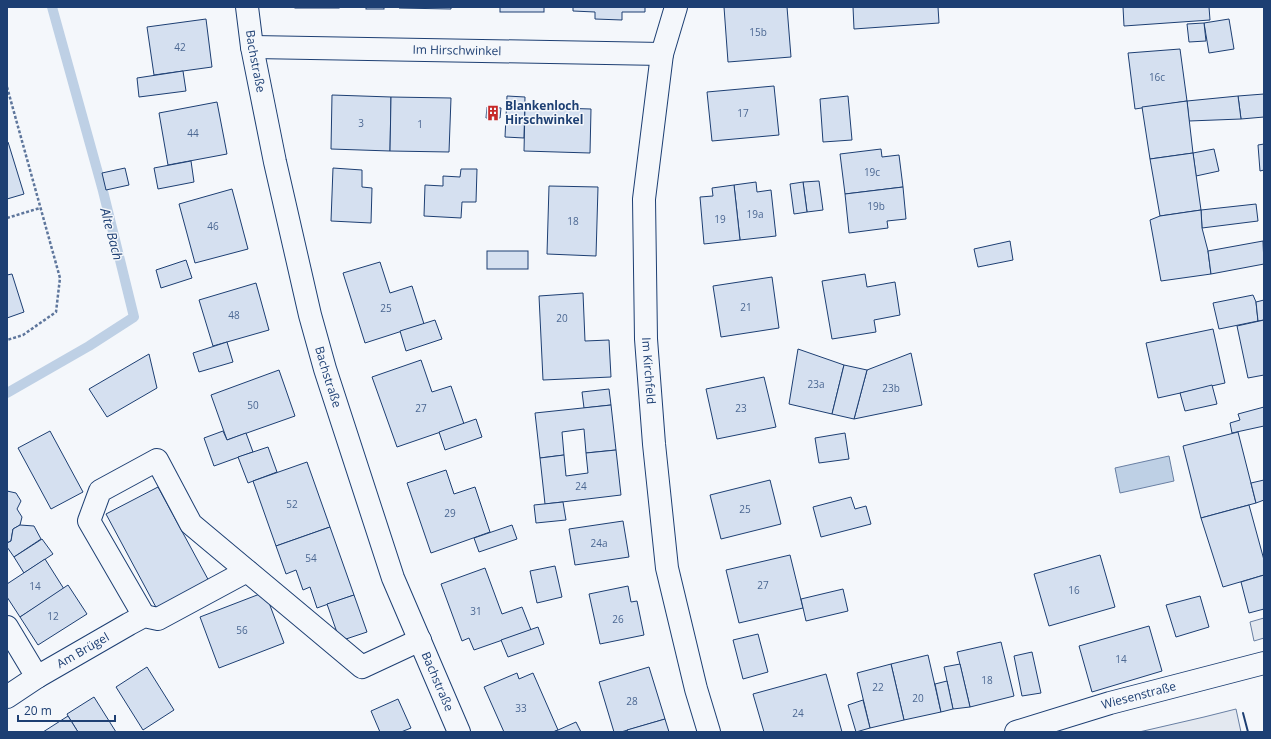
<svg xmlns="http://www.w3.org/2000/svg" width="1271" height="739" viewBox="0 0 1271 739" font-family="'Open Sans',sans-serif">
	<rect width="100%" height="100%" fill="#f4f7fb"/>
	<g fill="#e3e8f0" stroke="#687fa3">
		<path d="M1264 618V638L1254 641 1250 622Z"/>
		<path d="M1236 709 1241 732H1139L1204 717Z"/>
	</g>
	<path fill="#bed0e5" stroke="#687fa3" d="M1169 456 1174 481 1120 493 1115 468Z"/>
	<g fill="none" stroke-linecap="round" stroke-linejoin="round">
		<path stroke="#bed0e5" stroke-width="10" d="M7 393 89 346 134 317 103 191 52 7"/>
	</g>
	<g fill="#d5e0f0" stroke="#1d3f73">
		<rect x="295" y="7" width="44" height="1"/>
		<rect x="366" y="7" width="18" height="2"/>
		<path d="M399 7H451V9L399 8Z"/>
		<rect x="500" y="7" width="44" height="5"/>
		<path d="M573 7H645V12H622V20L595 19V12L573 11Z"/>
		<path d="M724 7H787L791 57 728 62Z"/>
		<path d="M853 7H938L939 23 854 29Z"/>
		<path d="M1123 7H1209L1210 20 1124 26Z"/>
		<path d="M206 19 212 67 154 75 147 27Z"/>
		<path d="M1229 19 1234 49 1209 53 1204 23Z"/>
		<path d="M1204 23 1206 41 1189 42 1187 24Z"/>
		<path d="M1180 49 1187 101 1135 109 1128 53Z"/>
		<path d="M183 71 186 91 139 97 137 78Z"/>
		<path d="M774 86 779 135 712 141 707 92Z"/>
		<path d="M1264 94V117L1241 119 1238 96Z"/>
		<path d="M332 95 391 97 390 151 331 149Z"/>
		<path d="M507 96 525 97 524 138 505 137Z"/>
		<path d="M848 96 852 140 823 142 820 99Z"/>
		<path d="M1238 96 1241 119 1189 121 1187 101Z"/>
		<path d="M391 97 451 98 449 152 390 151Z"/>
		<path d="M1187 101 1193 153 1150 159 1142 107Z"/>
		<path d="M217 102 227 154 168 165 159 113Z"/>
		<path d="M487 107 501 108 500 118H486Z"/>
		<path d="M525 107 591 109 590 153 524 151Z"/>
		<path d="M8 142 24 194 7 199V143Z"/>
		<path d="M1264 144V170L1260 171 1258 145Z"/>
		<path d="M881 149 882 157 899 155 903 187 845 194 840 154Z"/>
		<path d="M1214 149 1219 171 1196 176 1193 153Z"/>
		<path d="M1193 153 1201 210 1160 216 1150 159Z"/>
		<path d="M191 161 194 182 158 189 154 168Z"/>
		<path d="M125 168 129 185 106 190 102 173Z"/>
		<path d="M333 168 362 170V187L372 188 371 223 331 221Z"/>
		<path d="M461 169H477L476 202H462L461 218 424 216 425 185 443 186V176L460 177Z"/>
		<path d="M819 181 823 210 807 212 803 182Z"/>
		<path d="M756 182 757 192 771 190 776 236 740 240 734 185Z"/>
		<path d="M803 182 807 212 794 214 790 184Z"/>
		<path d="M734 185 740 240 704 244 700 197 713 196 712 188Z"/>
		<path d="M549 186 598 187 596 256 547 254Z"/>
		<path d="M903 187 906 219 887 221 888 228 849 233 845 194Z"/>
		<path d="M232 189 248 249 195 263 179 204Z"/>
		<path d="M1256 204 1258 221 1202 228 1201 210Z"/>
		<path d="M1201 210 1202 228 1208 251 1211 274 1161 281 1150 220 1160 216Z"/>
		<path d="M1010 241 1013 260 978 267 974 249Z"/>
		<path d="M1263 241 1264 264 1211 274 1208 251Z"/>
		<rect x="487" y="251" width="41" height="18"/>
		<path d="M186 260 192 278 161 288 156 270Z"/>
		<path d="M380 262 390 293 412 286 424 324 365 343 343 273Z"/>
		<path d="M12 274 24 312 7 318V275Z"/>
		<path d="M865 274 867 287 895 282 900 315 874 320 876 332 832 339 822 281Z"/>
		<path d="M772 277 779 328 721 337 713 286Z"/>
		<path d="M256 283 269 330 213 346 199 300Z"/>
		<path d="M583 293 585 341 609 340 611 377 543 380 539 296Z"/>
		<path d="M1253 295 1256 302 1258 321 1219 329 1213 303Z"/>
		<path d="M1264 300V320L1258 321 1256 302Z"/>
		<path d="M435 320 442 339 406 351 400 331Z"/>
		<path d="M1264 320V375L1248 378 1237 326Z"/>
		<path d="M1213 329 1225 383 1158 398 1146 343Z"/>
		<path d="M227 342 233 362 199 372 193 353Z"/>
		<path d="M798 349 844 365 832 414 789 404Z"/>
		<path d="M911 353 922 405 854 419 867 370Z"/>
		<path d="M149 354 157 388 107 417 89 389Z"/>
		<path d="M421 360 432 392 451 386 464 424 397 447 372 377Z"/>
		<path d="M844 365 867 370 854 419 832 414Z"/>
		<path d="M279 370 295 416 227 440 211 395Z"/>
		<path d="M764 377 776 427 717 439 706 389Z"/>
		<path d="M1212 385 1217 404 1185 411 1180 393Z"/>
		<path d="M609 389 611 405 584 408 582 392Z"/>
		<path d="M611 405 616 450 586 453 584 429 562 432 564 455 540 458 535 413Z"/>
		<path d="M1264 407V426L1232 433 1230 423 1240 420 1238 414Z"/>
		<path d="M476 419 482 437 445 450 439 432Z"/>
		<path d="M50 431 83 492 51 509 18 448Z"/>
		<path d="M223 431 227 440 246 433 253 452 214 466 204 438Z"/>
		<path d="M1238 432 1256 503 1201 518 1183 446Z"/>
		<path d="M845 433 849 459 819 463 815 438Z"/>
		<path d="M268 447 277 472 248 483 238 457Z"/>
		<path d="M616 450 621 495 545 504 540 458 564 455 566 476 588 473 586 453Z"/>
		<path d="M307 462 330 527 276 546 253 481Z"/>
		<path d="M446 470 454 494 475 487 490 532 431 553 407 483Z"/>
		<path d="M770 480 781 524 721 539 710 495Z"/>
		<path d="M1264 480V500L1256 503 1251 483Z"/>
		<path d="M158 487 210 583 158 611 106 514Z"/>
		<path d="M7 491 16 493 21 501 17 509 22 517 20 525 13 529 11 541 7 543Z"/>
		<path d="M851 497 855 509 866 506 871 524 821 537 813 507Z"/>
		<path d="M563 502 566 520 536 523 534 505Z"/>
		<path d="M1249 505 1264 560V575L1223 587 1201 518Z"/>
		<path d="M623 521 629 557 575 565 569 529Z"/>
		<path d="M20 525 34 526 41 539 14 557 7 547V543L11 541 13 529Z"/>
		<path d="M512 525 517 539 479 552 474 538Z"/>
		<path d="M330 527 354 595 317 608 310 587 303 590 296 570 286 574 276 546Z"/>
		<path d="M42 539 53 554 24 573 14 557Z"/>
		<path d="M790 555 803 608 739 623 726 570Z"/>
		<path d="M1100 555 1115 607 1049 626 1034 574Z"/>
		<path d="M45 559 64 589 20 617 7 597V584Z"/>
		<path d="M555 566 562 597 537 603 530 571Z"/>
		<path d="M485 568 502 614 522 607 531 630 474 650 469 638 462 641 441 584Z"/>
		<path d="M1264 575V609L1249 613 1241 582Z"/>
		<path d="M68 585 87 614 38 645 20 617Z"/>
		<path d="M628 586 631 602 637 601 644 635 600 644 589 594Z"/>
		<path d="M843 589 848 611 806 621 801 599Z"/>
		<path d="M265 592 284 643 219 668 200 617Z"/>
		<path d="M354 595 367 632 340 641 327 604Z"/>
		<path d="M1200 596 1209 627 1176 637 1166 605Z"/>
		<path d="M1149 626 1162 671 1092 692 1079 646Z"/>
		<path d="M538 627 544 644 508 657 501 640Z"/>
		<path d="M758 634 768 672 743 679 733 640Z"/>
		<path d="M1001 642 1014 696 970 707 957 652Z"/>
		<path d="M1032 652 1041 693 1022 696 1014 656Z"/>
		<path d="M928 655 941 712 904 720 891 664Z"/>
		<path d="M891 664 904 720 870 728 857 673Z"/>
		<path d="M960 664 970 707 953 709 944 667Z"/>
		<path d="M147 667 174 710 143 730 116 687Z"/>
		<path d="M649 667 665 719 621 732H614L599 682Z"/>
		<path d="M517 673 519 679 533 673 558 730 553 732H504L484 687Z"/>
		<path d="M826 674 842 732H764L753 694Z"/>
		<path d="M947 681 953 709 941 712 935 684Z"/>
		<path d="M94 697 116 732H78L68 716 67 714Z"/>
		<path d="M398 699 411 728 401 732H380L371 711Z"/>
		<path d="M863 700 870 728 856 732 848 705Z"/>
		<path d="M68 716 78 732H43Z"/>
		<path d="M665 719 669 732H628L627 730Z"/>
		<path d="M576 722 581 732H553L558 730Z"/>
	</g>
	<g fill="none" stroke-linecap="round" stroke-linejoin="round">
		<g stroke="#1d3f73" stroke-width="24">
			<g id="minor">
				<path id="s1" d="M247 7 252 47 275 162 310 315 325 369 393 578 459 732"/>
				<path id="s2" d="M676 7 662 54 644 199 646 339 654 444 667 568 696 689 709 732"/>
				<path id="s3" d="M252 47 662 54"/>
				<path d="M144 616 89 521 100 491 157 460 191 524 362 667 420 640"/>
				<path d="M7 627 37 677"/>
				<path id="s4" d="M7 697 37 677 129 624 144 616 158 619 247 571"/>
				<path id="s5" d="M1016 732 1110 703 1264 663"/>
			</g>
		</g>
		<g stroke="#5e769c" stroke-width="2.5" stroke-dasharray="3 2" stroke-linecap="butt">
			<path d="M7 87 60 278 56 312 23 335 7 340"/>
			<path d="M7 218 40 208"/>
		</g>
		<use href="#minor" stroke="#f4f7fb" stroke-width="22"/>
		<path stroke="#1d3f73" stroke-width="2" d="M1243 713 1248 732"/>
	</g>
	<defs>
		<g id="building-bare" transform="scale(1.2)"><path d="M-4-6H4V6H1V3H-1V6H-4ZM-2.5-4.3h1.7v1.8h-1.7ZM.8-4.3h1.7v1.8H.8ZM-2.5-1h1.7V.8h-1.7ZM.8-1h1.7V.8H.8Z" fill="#c62828" stroke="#f4f7fb" stroke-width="2.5" paint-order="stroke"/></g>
	</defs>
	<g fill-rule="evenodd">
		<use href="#building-bare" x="493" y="113"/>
	</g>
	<g text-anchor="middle" stroke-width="3" stroke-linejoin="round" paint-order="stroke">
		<g font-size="10" fill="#4b6792">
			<text x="758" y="36">15b</text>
			<text x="180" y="51">42</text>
			<text x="1157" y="81">16c</text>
			<text x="743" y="117">17</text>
			<text x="361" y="127">3</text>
			<text x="420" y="128">1</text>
			<text x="193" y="137">44</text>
			<text x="872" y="176">19c</text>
			<text x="876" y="210">19b</text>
			<text x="755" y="218">19a</text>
			<text x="720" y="223">19</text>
			<text x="573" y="225">18</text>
			<text x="213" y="230">46</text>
			<text x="746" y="311">21</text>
			<text x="386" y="312">25</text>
			<text x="234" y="319">48</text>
			<text x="562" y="322">20</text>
			<text x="816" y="388">23a</text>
			<text x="891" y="392">23b</text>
			<text x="253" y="409">50</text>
			<text x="421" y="412">27</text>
			<text x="741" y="412">23</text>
			<text x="581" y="490">24</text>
			<text x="292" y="508">52</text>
			<text x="745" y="513">25</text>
			<text x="450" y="517">29</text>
			<text x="599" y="547">24a</text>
			<text x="311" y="562">54</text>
			<text x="763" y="589">27</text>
			<text x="35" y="590">14</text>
			<text x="1074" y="594">16</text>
			<text x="476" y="615">31</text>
			<text x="53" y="620">12</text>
			<text x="618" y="623">26</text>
			<text x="242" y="634">56</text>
			<text x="1121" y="663">14</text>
			<text x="987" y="684">18</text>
			<text x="878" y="691">22</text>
			<text x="918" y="702">20</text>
			<text x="632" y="705">28</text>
			<text x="521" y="712">33</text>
			<text x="798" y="717">24</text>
		</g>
		<g font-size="12" fill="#1d3f73" stroke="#f4f7fb">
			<text dy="4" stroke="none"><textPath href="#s3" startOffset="205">Im Hirschwinkel</textPath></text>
			<text dy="4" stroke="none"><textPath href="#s1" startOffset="55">Bachstraße</textPath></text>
			<text dy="4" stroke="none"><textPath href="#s2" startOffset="367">Im Kirchfeld</textPath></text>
			<text dy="4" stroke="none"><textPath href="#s1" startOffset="379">Bachstraße</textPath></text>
			<text dy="4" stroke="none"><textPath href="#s4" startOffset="89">Am Brügel</textPath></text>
			<text dy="4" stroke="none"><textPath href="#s1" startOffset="703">Bachstraße</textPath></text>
			<text dy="4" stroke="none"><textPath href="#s5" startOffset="128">Wiesenstraße</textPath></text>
		</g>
		<g font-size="12" font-weight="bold" fill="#1d3f73" stroke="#f4f7fb" text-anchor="start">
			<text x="505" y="110">Blankenloch<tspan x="505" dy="14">Hirschwinkel</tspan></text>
		</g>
		<g font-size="13" font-style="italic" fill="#1d3f73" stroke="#f4f7fb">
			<text transform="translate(112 234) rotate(75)" y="5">Alte Bach</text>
		</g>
	</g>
	<rect width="1271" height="739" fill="none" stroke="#1d3f73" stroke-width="16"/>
	<path d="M18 715v6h97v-6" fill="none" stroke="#1d3f73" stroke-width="2"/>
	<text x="24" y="715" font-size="12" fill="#1d3f73" stroke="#f4f7fb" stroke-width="3" paint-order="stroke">20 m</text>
</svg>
